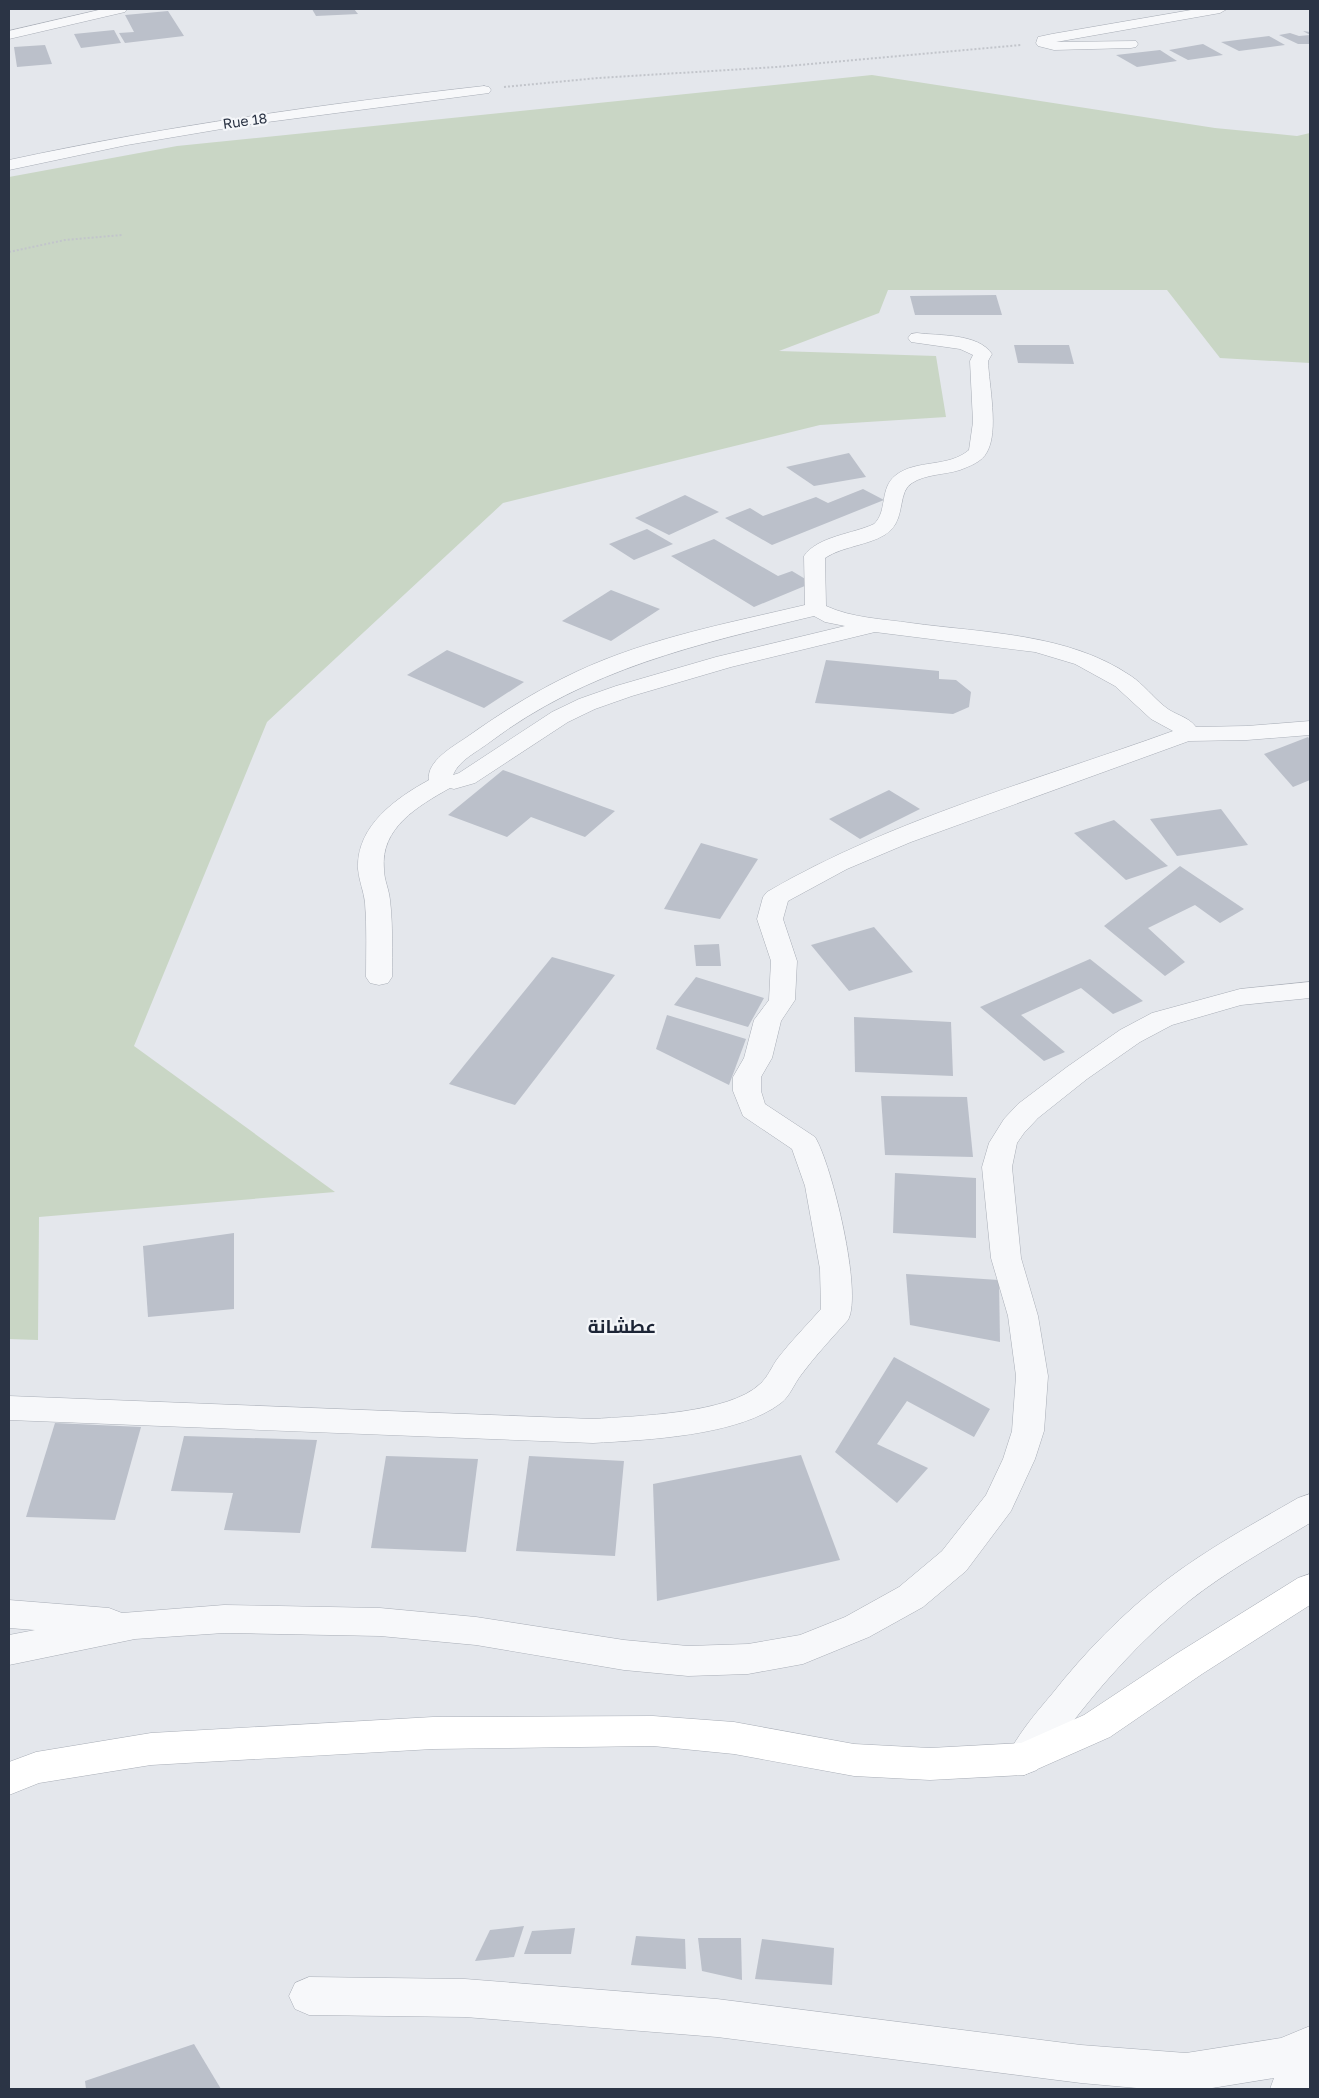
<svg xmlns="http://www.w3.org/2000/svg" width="1319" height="2098" viewBox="0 0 1319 2098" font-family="'Golos Text',Cairo,sans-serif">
	<rect width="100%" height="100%" fill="#e4e7ec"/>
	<path fill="#c9d6c5" d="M872 75 1215 128 1297 136 1310 133V363L1220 358 1167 290H888L879 313 779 351 936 356 946 417 820 425 503 503 267 722 134 1046 335 1192 39 1217 38 1340 9 1339V177L177 146Z"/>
	<g fill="#bbc0ca">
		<path d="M312 9H354L358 14 316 16Z"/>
		<path d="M168 11 184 36 125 43 119 33 134 32 125 15Z"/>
		<path d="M114 30 121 43 81 48 74 34Z"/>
		<path d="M1303 31 1310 32V44H1298L1279 35 1290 33 1299 36 1310 35Z"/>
		<path d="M1269 36 1285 45 1239 51 1221 42Z"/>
		<path d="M1203 44 1223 55 1188 60 1169 50Z"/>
		<path d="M45 45 52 64 17 67 14 47Z"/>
		<path d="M1160 50 1177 61 1137 67 1116 55Z"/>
		<path d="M996 295 1002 315H915L910 296Z"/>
		<path d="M1014 345H1069L1074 364 1018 363Z"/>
		<path d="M849 453 866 477 814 486 786 467Z"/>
		<path d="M863 489 884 500 772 545 725 518 750 508 763 516 816 497 828 503Z"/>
		<path d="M685 495 719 512 669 535 635 518Z"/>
		<path d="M647 529 673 544 634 560 609 544Z"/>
		<path d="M714 539 778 576 792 571 812 583 754 607 671 556Z"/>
		<path d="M611 590 660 609 611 641 562 621Z"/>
		<path d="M447 650 524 682 484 708 407 675Z"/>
		<path d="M826 660 939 671V679L956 680 971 692 969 707 953 714 815 703Z"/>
		<path d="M1308 737 1310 740V780L1293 787 1264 754Z"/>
		<path d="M503 770 615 811 585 837 531 817 507 837 448 815Z"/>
		<path d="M889 790 920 809 860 839 829 819Z"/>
		<path d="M1221 809 1248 845 1177 856 1150 819Z"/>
		<path d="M1114 820 1168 866 1126 880 1074 833Z"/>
		<path d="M701 843 758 859 720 919 664 909Z"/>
		<path d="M1180 866 1244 909 1220 923 1195 905 1148 928 1185 962 1165 976 1104 926Z"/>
		<path d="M874 927 913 972 849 991 811 945Z"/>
		<path d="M719 944 721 966H696L694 945Z"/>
		<path d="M552 957 615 975 515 1105 449 1084Z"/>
		<path d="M1090 959 1143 1001 1113 1014 1081 988 1021 1015 1065 1052 1044 1061 980 1007Z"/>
		<path d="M696 977 764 998 748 1027 674 1005Z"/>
		<path d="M667 1015 746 1039 729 1085 656 1049Z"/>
		<path d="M854 1017 951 1022 953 1076 855 1072Z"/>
		<path d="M881 1096 967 1097 973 1157 885 1155Z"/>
		<path d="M895 1173 976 1178V1238L893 1233Z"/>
		<path d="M234 1233V1309L148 1317 143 1246Z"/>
		<path d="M906 1274 999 1280 1000 1342 910 1325Z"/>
		<path d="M894 1357 990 1409 974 1437 907 1401 877 1444 928 1468 897 1503 835 1452Z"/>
		<path d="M55 1423 141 1427 115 1520 26 1517Z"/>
		<path d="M184 1436 317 1440 300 1533 224 1530 233 1493 171 1491Z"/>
		<path d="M801 1455 840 1560 657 1601 653 1484Z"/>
		<path d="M386 1456 478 1459 466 1552 371 1548Z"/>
		<path d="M529 1456 624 1461 615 1556 516 1551Z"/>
		<path d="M524 1926 514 1957 475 1961 490 1930Z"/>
		<path d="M575 1928 571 1954H524L532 1931Z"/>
		<path d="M636 1936 685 1939 686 1969 631 1965Z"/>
		<path d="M698 1938H741L742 1980 702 1971Z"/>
		<path d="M762 1939 834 1948 832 1985 755 1979Z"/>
		<path d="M194 2044 221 2089H86L85 2081Z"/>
	</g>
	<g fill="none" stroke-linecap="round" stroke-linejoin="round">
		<g stroke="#a9aeb7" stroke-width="1">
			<g id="street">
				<path d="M103 9H127L125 12 9 39V31Z"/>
				<path d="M1197 9H1227L1220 13 1056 42 1136 41 1138 44 1136 47 1131 48 1054 50 1038 46 1036 43 1038 37 1052 34Z"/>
				<path d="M484 86 489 87 491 90 489 93 245 125 127 145 9 170V160C166 126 324 104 484 86Z"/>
				<path d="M917 333C939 336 978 333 992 354L988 361C989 385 999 431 987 452 982 462 970 466 960 470 944 475 926 474 912 483 898 491 905 516 891 530 876 545 844 545 825 558L826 606C852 618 883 619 911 623 984 633 1068 633 1131 676 1143 684 1153 697 1164 706 1174 715 1188 716 1196 727L1247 726 1310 721V735L1247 740 1189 741 911 842 847 869 788 901 783 919 797 961 795 1000 781 1021 772 1058 761 1077V1091L765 1104 815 1137C832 1165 863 1293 848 1320 832 1338 815 1356 801 1375 794 1384 790 1396 781 1403 738 1436 646 1440 593 1443L9 1420V1396L593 1419C636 1416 729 1414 760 1384 768 1377 772 1366 778 1358 791 1341 807 1325 821 1309L820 1269 805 1186 792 1149 743 1116 733 1091V1077L744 1058 754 1020 769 1000 771 961 757 919 763 897 767 892C892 819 1038 780 1173 731L1151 719 1115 686 1075 664 1035 652 875 632 731 667 632 696 595 709 568 722 475 783 454 789 450 788C418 806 380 828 384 869 384 880 389 889 390 900 393 925 392 951 392 977L388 983 379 985 370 983 366 977C366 953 367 928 365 903 364 892 359 881 358 869 356 826 396 798 429 780 426 761 454 746 467 737 502 712 539 689 578 671 649 638 729 623 805 605L804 556C818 536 853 534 874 524 888 511 879 488 896 475 917 459 948 468 969 450L973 422 970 361 973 355 960 349 911 342 908 338 911 334ZM814 616 825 622 845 626 716 657 616 686 579 699 552 712 459 773 453 775C459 760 477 752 490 742 587 669 698 644 814 616Z"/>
				<path d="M1310 982V998L1241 1005 1172 1025 1140 1042 1087 1079 1038 1118 1024 1133 1017 1143 1012 1167 1021 1258 1038 1316 1048 1376 1044 1431 1035 1459 1011 1511 966 1571 923 1607 869 1637 803 1664 748 1674 688 1676 624 1670 476 1645 380 1636 224 1633 135 1639 9 1665V1635L35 1630 9 1628V1600L109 1608 122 1613 224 1605 380 1608 476 1617 624 1640 688 1646 748 1644 800 1635 845 1617 899 1587 942 1551 986 1495 1003 1459 1012 1431 1016 1376 1008 1316 991 1258 982 1167 989 1143 1004 1119 1018 1104 1067 1067 1120 1030 1152 1013 1240 989Z"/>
				<path d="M1310 1494V1523C1269 1548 1227 1571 1189 1601 1129 1649 1081 1708 1037 1770L1024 1775 1011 1770 1006 1759C1017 1735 1035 1714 1052 1694 1085 1652 1123 1613 1165 1581 1207 1549 1253 1524 1298 1498Z"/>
				<path d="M309 1977 465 1979 717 1999 1081 2045 1186 2053 1281 2038 1310 2026V2089H1270L1274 2078 1206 2089H1148L1081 2083 717 2037 465 2017 309 2015 295 2009 289 1996 295 1983Z"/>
			</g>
		</g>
		<g stroke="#a9aeb7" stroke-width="1">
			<path id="secondary" d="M1310 1574V1605L1202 1674 1110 1737 1024 1775 930 1780 854 1776 734 1754 653 1746 433 1749 151 1765 39 1783 9 1795V1762L36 1752 151 1733 433 1717 653 1716 734 1722 854 1744 930 1748 1021 1743 1084 1715 1176 1654 1298 1578Z"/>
		</g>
		<g stroke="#c2c5cb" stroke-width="2" stroke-dasharray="2 2" stroke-linecap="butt">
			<path d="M504 87 598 78 777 67 1021 45"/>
			<path d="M9 252 65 240 122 235"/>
		</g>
		<use href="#street" fill="#f7f8fa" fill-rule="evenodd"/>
		<use href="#secondary" fill="#fff" fill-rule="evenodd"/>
	</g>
	<g text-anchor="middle" stroke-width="4.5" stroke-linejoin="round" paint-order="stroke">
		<g font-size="14" fill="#2b3445" stroke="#f4f6f9">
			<text transform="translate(245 121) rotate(-8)" y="5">Rue 18</text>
		</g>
		<g font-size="19" font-weight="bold" fill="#1d2536" stroke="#f4f6f9">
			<text x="622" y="1333">عطشانة</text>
		</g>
	</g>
	<rect width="1319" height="2098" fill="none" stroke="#2b3445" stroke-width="20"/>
</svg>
